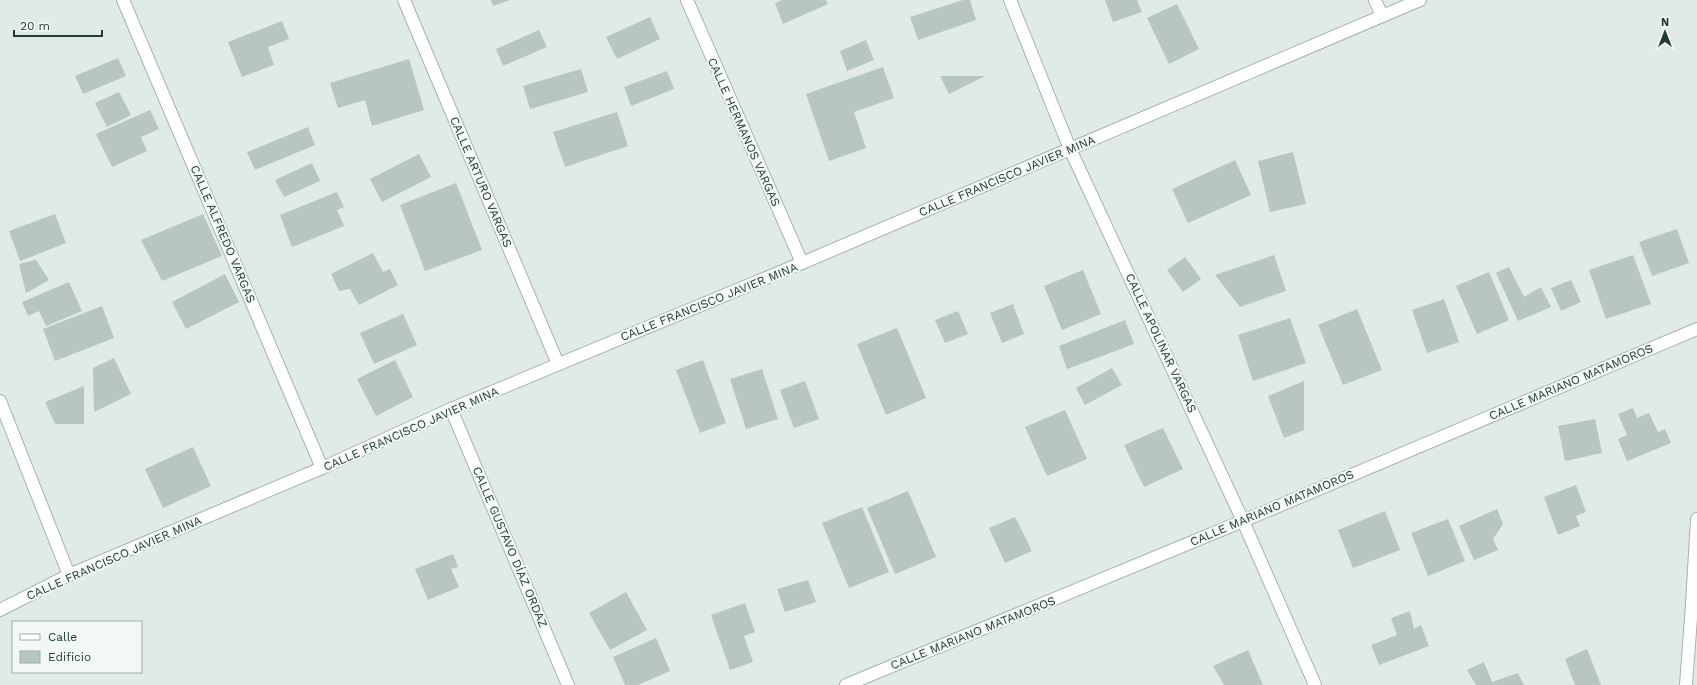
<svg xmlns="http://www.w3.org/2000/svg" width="1697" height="685" viewBox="0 0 1697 685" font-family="'Work Sans',sans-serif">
	<rect width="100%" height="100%" fill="#e1ebe6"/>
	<g fill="#b7c6be">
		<path d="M491 0H510L493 6Z"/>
		<path d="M782 0H826L828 4 783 24 775 3Z"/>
		<path d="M963 0H970L976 20 918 40 910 17Z"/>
		<path d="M1105 0H1137L1142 12 1113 22Z"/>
		<path d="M1177 4 1199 49 1169 64 1147 18Z"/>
		<path d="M650 17 660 39 617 59 606 37Z"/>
		<path d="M282 21 289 39 268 47 274 65 242 77 228 42Z"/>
		<path d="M539 30 547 47 503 66 496 49Z"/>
		<path d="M866 40 874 60 847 71 840 51Z"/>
		<path d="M118 58 126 76 83 94 75 76Z"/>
		<path d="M409 59 424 110 372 126 365 100 338 108 330 83Z"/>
		<path d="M883 67 894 98 854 112 866 148 829 161 806 94Z"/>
		<path d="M581 69 588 92 530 109 523 86Z"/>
		<path d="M667 71 674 89 631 106 624 87Z"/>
		<path d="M940 76H985L949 94Z"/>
		<path d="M119 92 131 115 107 127 95 103Z"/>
		<path d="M150 110 159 129 141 137 147 151 112 167 96 134Z"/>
		<path d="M617 112 628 146 565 167 553 132Z"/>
		<path d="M308 127 315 145 255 170 247 152Z"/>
		<path d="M1293 152 1306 204 1270 212 1258 161Z"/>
		<path d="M419 154 431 177 382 202 370 179Z"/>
		<path d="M1235 160 1251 195 1188 223 1172 189Z"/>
		<path d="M312 163 320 181 284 197 275 180Z"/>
		<path d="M456 183 482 250 425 271 400 205Z"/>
		<path d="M337 192 344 207 337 210 344 226 292 247 280 215Z"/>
		<path d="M55 214 66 243 20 261 9 231Z"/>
		<path d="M203 214 222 256 162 281 141 240Z"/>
		<path d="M1677 229 1689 263 1652 276 1639 242Z"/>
		<path d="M373 253 383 272 390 269 398 285 359 305 350 289 339 291 331 274Z"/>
		<path d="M1274 255 1286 291 1240 307 1215 275Z"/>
		<path d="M1633 255 1651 304 1606 319 1589 270Z"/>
		<path d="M1185 257 1201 279 1183 292 1167 270Z"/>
		<path d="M36 260 49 280 26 293 19 264Z"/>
		<path d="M1509 267 1524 297 1541 287 1551 307 1518 321 1496 273Z"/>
		<path d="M1083 270 1101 314 1062 330 1044 286Z"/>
		<path d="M1489 272 1509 320 1477 334 1456 286Z"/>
		<path d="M225 274 239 302 186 329 172 302Z"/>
		<path d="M1571 280 1581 302 1561 311 1551 288Z"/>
		<path d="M69 282 82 311 46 326 39 311 28 316 22 302Z"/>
		<path d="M1444 299 1459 342 1427 353 1412 310Z"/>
		<path d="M1013 304 1024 334 1002 343 990 313Z"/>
		<path d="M102 306 114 338 55 361 43 329Z"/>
		<path d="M1357 309 1382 370 1343 385 1318 325Z"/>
		<path d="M958 311 968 334 945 343 935 320Z"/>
		<path d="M403 314 417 345 374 364 360 333Z"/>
		<path d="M1290 318 1306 363 1253 381 1238 335Z"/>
		<path d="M1125 320 1134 344 1067 369 1059 346Z"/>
		<path d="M897 328 926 398 886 415 857 344Z"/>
		<path d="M114 358 131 394 94 412 93 368Z"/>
		<path d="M395 360 413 397 376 416 357 379Z"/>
		<path d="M703 360 726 423 700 433 676 370Z"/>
		<path d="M1112 368 1122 385 1085 405 1076 388Z"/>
		<path d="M762 369 778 419 746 429 730 379Z"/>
		<path d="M805 381 819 419 794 428 780 390Z"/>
		<path d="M1304 381V430L1284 438 1268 396Z"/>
		<path d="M84 386V424H55L45 402Z"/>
		<path d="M1633 408 1637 418 1649 413 1658 432 1665 429 1671 443 1627 461 1618 439 1627 435 1618 414Z"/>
		<path d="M1065 410 1087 459 1047 476 1025 427Z"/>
		<path d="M1595 419 1602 453 1565 461 1558 426Z"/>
		<path d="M1163 428 1183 469 1144 487 1124 445Z"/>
		<path d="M193 447 211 486 163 508 145 469Z"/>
		<path d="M1576 485 1586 512 1576 516 1580 526 1558 535 1544 497Z"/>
		<path d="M908 491 936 557 895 574 867 508Z"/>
		<path d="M862 507 889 572 849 588 822 523Z"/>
		<path d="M1497 509 1503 524 1493 539 1498 550 1474 560 1459 526Z"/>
		<path d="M1385 511 1400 550 1353 568 1338 530Z"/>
		<path d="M1015 517 1032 551 1005 563 989 528Z"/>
		<path d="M1448 519 1465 561 1428 576 1411 533Z"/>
		<path d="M453 554 458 567 451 569 459 587 428 600 415 569Z"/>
		<path d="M808 580 816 602 785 612 777 589Z"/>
		<path d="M626 592 647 630 610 650 589 613Z"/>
		<path d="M745 603 755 632 744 636 753 662 730 670 711 615Z"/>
		<path d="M1410 611 1414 629 1421 625 1429 646 1379 665 1371 645 1397 635 1391 618Z"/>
		<path d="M656 638 670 671 638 685H625L613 657Z"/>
		<path d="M1587 649 1601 685H1575L1565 659Z"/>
		<path d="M1248 650 1263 685H1224L1213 666Z"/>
		<path d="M1484 662 1492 682 1518 673 1524 685H1476L1467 670Z"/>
	</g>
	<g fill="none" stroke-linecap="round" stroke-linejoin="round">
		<g stroke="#a4b3ac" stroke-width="14">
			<g id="minor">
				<path d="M123 0 322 468"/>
				<path d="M404 0 558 364"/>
				<path d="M687 0 802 263"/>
				<path d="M1010 0 1070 149 1243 521 1315 685"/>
				<path d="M1375 0 1382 16"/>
				<path d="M0 401 69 575"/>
				<path d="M451 409 568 685"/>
				<path d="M1692 604 1697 519"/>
				<path d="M0 610 69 575 322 468 451 409 802 263 1420 0"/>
				<path d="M846 685 1243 521 1697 329"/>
			</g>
		</g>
		<g stroke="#a4b3ac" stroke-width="14">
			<path id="tertiary" d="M1686 685 1692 604 1697 605"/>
		</g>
		<use href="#minor" stroke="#fff" stroke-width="12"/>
		<use href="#tertiary" stroke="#fff" stroke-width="12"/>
	</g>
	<g text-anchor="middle" stroke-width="4" stroke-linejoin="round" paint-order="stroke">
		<g font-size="12" fill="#223c32" stroke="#f2f8f4">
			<text transform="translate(744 132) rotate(66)" y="4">CALLE HERMANOS VARGAS</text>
			<text transform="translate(1007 176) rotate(-23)" y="4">CALLE FRANCISCO JAVIER MINA</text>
			<text transform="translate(481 182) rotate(67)" y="4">CALLE ARTURO VARGAS</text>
			<text transform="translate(223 234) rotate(67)" y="4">CALLE ALFREDO VARGAS</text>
			<text transform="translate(709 302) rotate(-22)" y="4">CALLE FRANCISCO JAVIER MINA</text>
			<text transform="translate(1161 343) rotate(65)" y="4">CALLE APOLINAR VARGAS</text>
			<text transform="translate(1571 382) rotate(-23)" y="4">CALLE MARIANO MATAMOROS</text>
			<text transform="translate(411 429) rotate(-24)" y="4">CALLE FRANCISCO JAVIER MINA</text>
			<text transform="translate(1272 508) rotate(-23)" y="4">CALLE MARIANO MATAMOROS</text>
			<text transform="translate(510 547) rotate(67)" y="4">CALLE GUSTAVO DÍAZ ORDAZ</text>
			<text transform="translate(114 558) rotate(-24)" y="4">CALLE FRANCISCO JAVIER MINA</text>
			<text transform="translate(973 633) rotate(-22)" y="4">CALLE MARIANO MATAMOROS</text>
		</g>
	</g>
	<rect x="12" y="621" width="130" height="52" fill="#f2f8f4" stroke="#9fada6"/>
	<rect x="20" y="634" width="20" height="6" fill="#ffffff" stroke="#9fada6"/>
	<text x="48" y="641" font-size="12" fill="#223c32">Calle</text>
	<rect x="20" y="651" width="20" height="12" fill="#b7c6be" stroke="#9fada6"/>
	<text x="48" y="661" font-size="12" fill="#223c32">Edificio</text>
	<g transform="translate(1665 32)" stroke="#f2f8f4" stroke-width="3" paint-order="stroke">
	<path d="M0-3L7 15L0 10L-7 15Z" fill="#223c32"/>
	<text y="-6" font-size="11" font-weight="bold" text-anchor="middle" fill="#223c32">N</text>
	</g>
	<path d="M14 30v6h88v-6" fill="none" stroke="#223c32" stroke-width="2"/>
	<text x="20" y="30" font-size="12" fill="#223c32" stroke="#f2f8f4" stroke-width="3" paint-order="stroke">20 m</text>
</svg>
